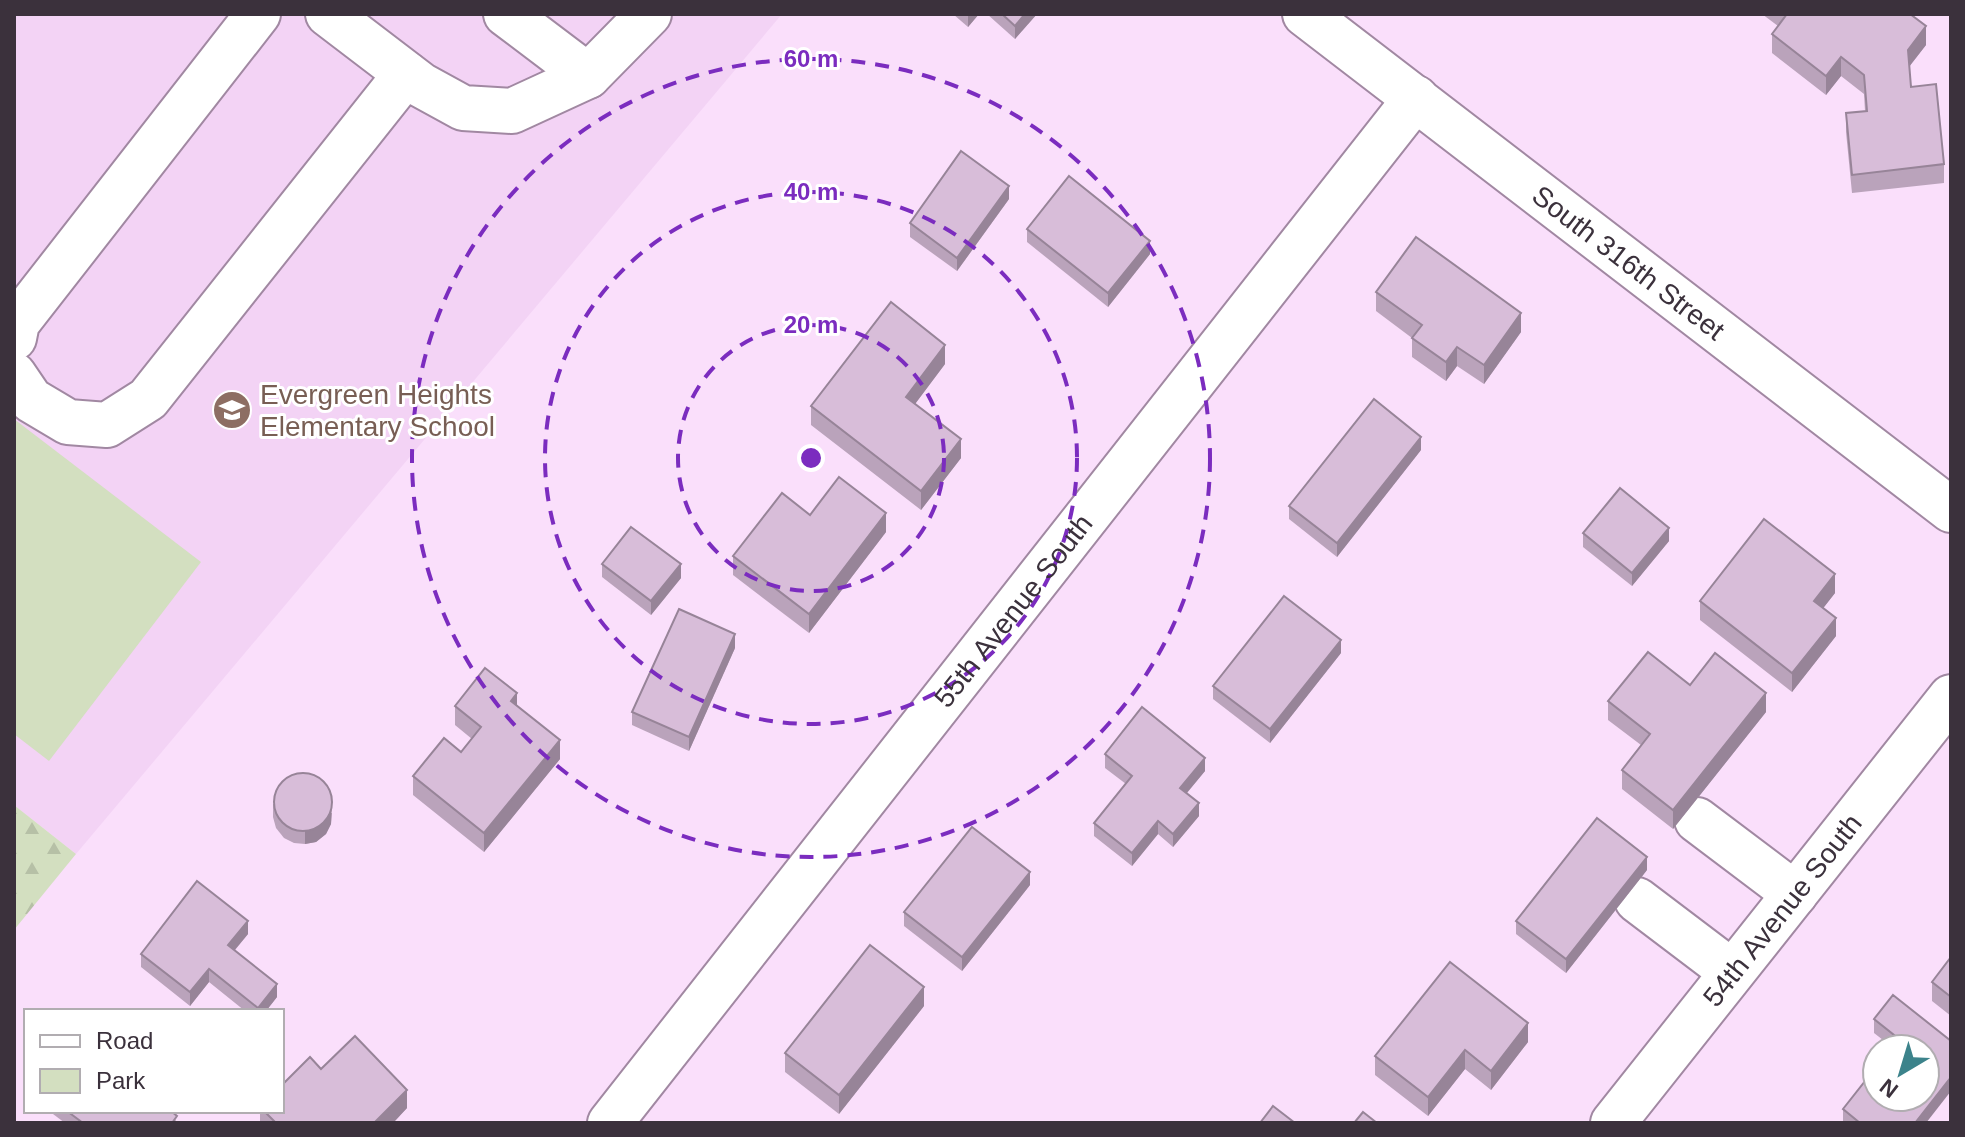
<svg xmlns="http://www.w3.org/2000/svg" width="1965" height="1137" viewBox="0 0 1965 1137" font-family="Helvetica,sans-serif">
	<defs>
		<pattern id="forest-firs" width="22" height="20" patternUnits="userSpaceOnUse" patternTransform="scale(2)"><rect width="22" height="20" fill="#d3dfc0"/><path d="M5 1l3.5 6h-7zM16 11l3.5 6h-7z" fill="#b6c0a6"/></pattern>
	</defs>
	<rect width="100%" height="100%" fill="#fadffb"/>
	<path fill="#f3d3f5" d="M14 14H782L76 854 14 805Z"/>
	<path fill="#d3dfc0" d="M14 419 201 562 49 761 14 734Z"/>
	<path fill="url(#forest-firs)" d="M14 805 76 854 14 930Z"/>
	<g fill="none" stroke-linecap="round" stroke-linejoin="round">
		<g stroke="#a188a2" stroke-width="48">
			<g id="minor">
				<path d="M328 14 421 85 463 108 512 111 588 76 649 14"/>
				<path d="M506 14 588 76"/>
				<path id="s1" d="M1305 14 1951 510"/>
				<path d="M14 338 17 323 258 14"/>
				<path d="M14 375 31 400 68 422 107 425 148 399 406 74"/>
				<path d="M1697 820 1795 894"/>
				<path d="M1637 900 1732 972"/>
				<path id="s2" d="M610 1123 1416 98"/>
				<path id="s3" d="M1613 1123 1951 697"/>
			</g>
		</g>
		<use href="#minor" stroke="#fff" stroke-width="44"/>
	</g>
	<g fill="#baa3bb">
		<path d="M953 14H979L968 27Z"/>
		<path d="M987 14H1037L1015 39Z"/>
		<path d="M1762 14H1910L1926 45 1909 67 1911 87 1944 164V183L1852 193 1846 132V113L1865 111 1864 94 1841 76 1826 95 1772 53V34L1778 26Z"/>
		<path d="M1009 199 957 271 910 237V223Z"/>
		<path d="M1027 229 1150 254 1108 307 1027 242Z"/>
		<path d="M1376 292 1521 332 1484 384 1457 366 1446 381 1412 357V338L1376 311Z"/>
		<path d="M945 364 915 404 961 458 921 510 811 425V406Z"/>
		<path d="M1421 450 1337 557 1289 519V506Z"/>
		<path d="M886 532 809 633 733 575V556Z"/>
		<path d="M1583 533 1669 541 1632 586 1583 547Z"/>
		<path d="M602 564 681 578 651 615 602 577Z"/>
		<path d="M1835 593 1823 608 1836 636 1792 692 1700 620V601Z"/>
		<path d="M735 648 689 751 632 725V712Z"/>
		<path d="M1341 653 1270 743 1213 699V686Z"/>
		<path d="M1690 685 1766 712 1673 829 1622 789V770L1641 745 1608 720V701Z"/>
		<path d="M455 706H517L560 759 484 852 413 795V776L461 752 472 739 455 725Z"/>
		<path d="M1105 754 1205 771 1187 793 1199 816 1173 847 1158 834 1132 866 1094 836V823L1126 784 1105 768Z"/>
		<path d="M273 804 332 813 331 824 326 834 316 842 305 844 294 843 284 838 276 828 273 817Z"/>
		<path d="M1647 870 1566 973 1516 934V921Z"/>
		<path d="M1030 885 962 971 904 926V912Z"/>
		<path d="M248 934 235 950 277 997 266 1011H245L209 982 190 1006 141 967V954Z"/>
		<path d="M1951 957V1016L1932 1001V982Z"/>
		<path d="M1893 995 1926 1123H1843V1109L1892 1047 1874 1033V1019Z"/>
		<path d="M924 1006 839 1114 785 1072V1053Z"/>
		<path d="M1528 1042 1491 1090 1465 1069 1428 1116 1375 1075V1056Z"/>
		<path d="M321 1069 407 1108 393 1123H260V1111H282Z"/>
		<path d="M49 1111H171L177 1123H65Z"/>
	</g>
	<g fill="#978498">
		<path d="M968 14H979L968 27Z"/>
		<path d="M1025 14H1037L1015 39V26Z"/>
		<path d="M1926 26V45L1908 68V50Z"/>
		<path d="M1841 57V76L1826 95V76Z"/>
		<path d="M1009 186V199L957 271V258Z"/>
		<path d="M1150 241V254L1108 307V293Z"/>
		<path d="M1521 313V332L1484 384V365Z"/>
		<path d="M945 345V364L906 416V397Z"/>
		<path d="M1457 347V366L1446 381V362Z"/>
		<path d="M1421 437V450L1337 557V543Z"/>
		<path d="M961 439V458L921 510V491Z"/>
		<path d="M886 513V532L809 633V614Z"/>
		<path d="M1669 528V541L1632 586V573Z"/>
		<path d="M681 564V578L651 615V601Z"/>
		<path d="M1835 574V593L1814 620V601Z"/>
		<path d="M1836 618V636L1792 692V673Z"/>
		<path d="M735 634V648L689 751V737Z"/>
		<path d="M1341 640V653L1270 743V729Z"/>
		<path d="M517 693V712L511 701Z"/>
		<path d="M1766 693V712L1673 829V810Z"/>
		<path d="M560 740V759L484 852V833Z"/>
		<path d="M1205 758V771L1180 801V788Z"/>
		<path d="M332 800 331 824 326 834 316 842 305 844V831Z"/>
		<path d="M1199 803V816L1173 847V834Z"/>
		<path d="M1158 821V834L1132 866V853Z"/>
		<path d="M1647 857V870L1566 973V959Z"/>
		<path d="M1030 872V885L962 971V957Z"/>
		<path d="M248 921V934L228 958V945Z"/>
		<path d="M209 969V982L190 1006V992Z"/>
		<path d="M277 984V997L266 1011H258V1008Z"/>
		<path d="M924 987V1006L839 1114V1095Z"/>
		<path d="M1528 1023V1042L1491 1090V1071Z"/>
		<path d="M1465 1050V1069L1428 1116V1097Z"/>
		<path d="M1951 1077V1091L1926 1123H1915Z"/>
		<path d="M407 1090V1108L393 1123H374Z"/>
	</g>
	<g fill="#d8bdd9" stroke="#978498" stroke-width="2">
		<path d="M1002 14H1025L1015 26Z"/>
		<path d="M1787 14H1910L1926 26 1908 50 1911 87 1936 84 1944 164 1852 175 1846 113 1867 111 1864 75 1841 57 1826 76 1772 34Z"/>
		<path d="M961 151 1009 186 957 258 910 223Z"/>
		<path d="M1069 176 1150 241 1108 293 1027 229Z"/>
		<path d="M1416 237 1521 313 1484 365 1457 347 1446 362 1412 338 1422 325 1376 292Z"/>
		<path d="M891 302 945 345 906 397 961 439 921 491 811 406Z"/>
		<path d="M1374 399 1421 437 1337 543 1289 506Z"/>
		<path d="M839 477 886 513 809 614 733 556 782 493 810 515Z"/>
		<path d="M1620 488 1669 528 1632 573 1583 533Z"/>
		<path d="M1764 519 1835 574 1814 601 1836 618 1792 673 1700 601Z"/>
		<path d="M631 527 681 564 651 601 602 564Z"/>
		<path d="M1284 596 1341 640 1270 729 1213 686Z"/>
		<path d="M679 609 735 634 689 737 632 712Z"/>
		<path d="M1648 652 1690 685 1715 653 1766 693 1673 810 1622 770 1650 734 1608 701Z"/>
		<path d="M485 668 517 693 511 701 560 740 484 833 413 776 444 738 461 752 481 727 455 706Z"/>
		<path d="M1142 707 1205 758 1180 788 1199 803 1173 834 1158 821 1132 853 1094 823 1132 776 1105 754Z"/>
		<circle cx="303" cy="802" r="29"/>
		<path d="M1597 818 1647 857 1566 959 1516 921Z"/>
		<path d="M972 827 1030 872 962 957 904 912Z"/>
		<path d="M197 881 248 921 228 945 277 984 258 1008 209 969 190 992 141 954Z"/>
		<path d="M870 945 924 987 839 1095 785 1053Z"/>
		<path d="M1951 957V997L1932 982Z"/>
		<path d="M1450 962 1528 1023 1491 1071 1465 1050 1428 1097 1375 1056Z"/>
		<path d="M1893 995 1951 1041V1077L1915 1123H1860L1843 1109 1877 1066V1097H1925V1049H1891L1899 1039 1874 1019Z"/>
		<path d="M355 1036 407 1090 374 1123H276L264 1111H282V1085L310 1057 321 1069Z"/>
		<path d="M1273 1106 1295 1123H1260Z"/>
		<path d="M67 1111H171L177 1116 172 1123H83Z"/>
		<path d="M1363 1112 1377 1123H1354Z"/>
	</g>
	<g fill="none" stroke="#7b2cbf" stroke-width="4" stroke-dasharray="14 10">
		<circle cx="811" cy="458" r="133"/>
		<circle cx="811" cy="458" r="266"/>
		<circle cx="811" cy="458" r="399"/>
	</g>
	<defs>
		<g id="school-disc" transform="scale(2)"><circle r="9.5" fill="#8d6e63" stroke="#fff"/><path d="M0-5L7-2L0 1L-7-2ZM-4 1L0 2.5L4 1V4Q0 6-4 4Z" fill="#fff"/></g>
	</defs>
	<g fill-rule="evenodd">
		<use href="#school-disc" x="232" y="410"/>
	</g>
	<g text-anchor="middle" stroke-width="6" stroke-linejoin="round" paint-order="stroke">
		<g font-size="28" fill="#3b313c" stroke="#fff">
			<text dy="10" stroke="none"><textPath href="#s1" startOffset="408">South 316th Street</textPath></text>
			<text dy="10" stroke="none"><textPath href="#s2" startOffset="652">55th Avenue South</textPath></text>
			<text dy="10" stroke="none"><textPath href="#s3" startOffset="272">54th Avenue South</textPath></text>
		</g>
		<g font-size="28" fill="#785e54" stroke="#fff" text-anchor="start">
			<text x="260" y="404">Evergreen Heights<tspan x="260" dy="32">Elementary School</tspan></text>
		</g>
	</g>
	<circle cx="811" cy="458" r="12" fill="#7b2cbf" stroke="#fff" stroke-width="4"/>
	<g font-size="24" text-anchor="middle" font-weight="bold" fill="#7b2cbf" stroke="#fff" stroke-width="6" stroke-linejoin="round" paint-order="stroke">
		<text x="811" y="67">60 m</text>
		<text x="811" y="200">40 m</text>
		<text x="811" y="333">20 m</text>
	</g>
	<rect width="1965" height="1137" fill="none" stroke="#3b313c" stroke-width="32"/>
	<rect x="24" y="1009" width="260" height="104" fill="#ffffff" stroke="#b1adb1" stroke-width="2"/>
	<rect x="40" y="1035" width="40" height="12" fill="#ffffff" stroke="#b1adb1" stroke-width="2"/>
	<text x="96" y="1049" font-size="24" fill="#3b313c">Road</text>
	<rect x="40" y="1069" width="40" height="24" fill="#d3dfc0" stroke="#b1adb1" stroke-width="2"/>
	<text x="96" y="1089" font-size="24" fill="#3b313c">Park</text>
	<g transform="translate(1901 1073) rotate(218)"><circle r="38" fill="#ffffff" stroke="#b1adb1" stroke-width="2"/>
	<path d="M0-6L14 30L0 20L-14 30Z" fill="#3c838b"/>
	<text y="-12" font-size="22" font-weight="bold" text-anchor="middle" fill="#3b313c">N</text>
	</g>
</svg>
